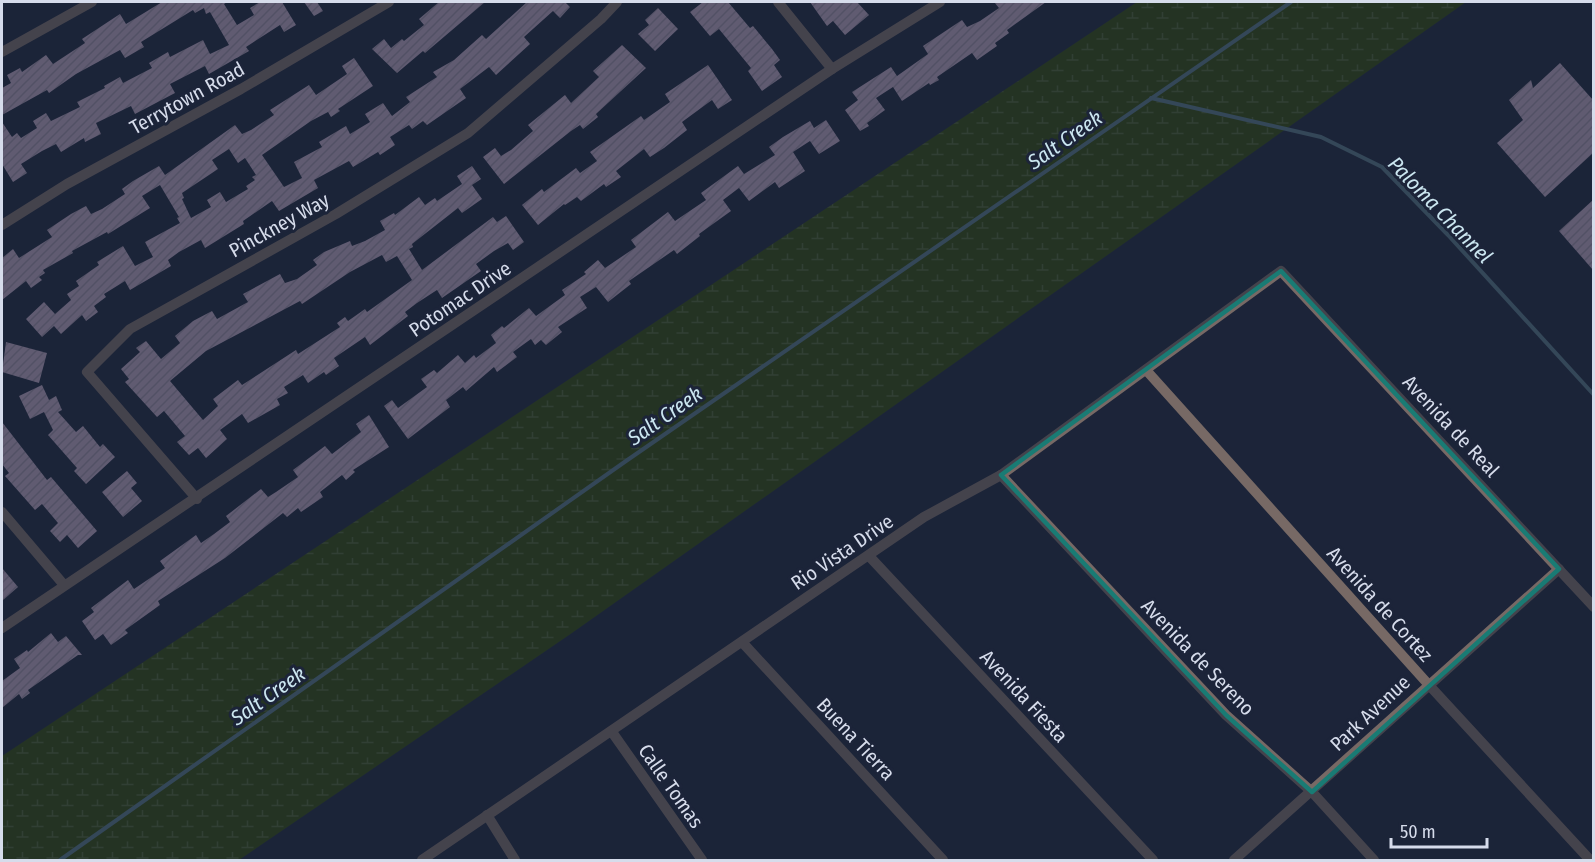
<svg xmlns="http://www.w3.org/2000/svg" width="1595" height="862" viewBox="0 0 1595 862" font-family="'Fira Sans Condensed',sans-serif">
	<defs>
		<pattern id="wetland-marsh" width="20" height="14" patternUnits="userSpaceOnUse" patternTransform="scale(1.5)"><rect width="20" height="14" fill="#2f460b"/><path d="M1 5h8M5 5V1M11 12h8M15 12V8" fill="none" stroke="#4c602f"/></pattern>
		<pattern id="building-hatch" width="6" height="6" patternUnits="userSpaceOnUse" patternTransform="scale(1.5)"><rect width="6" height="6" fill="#b39eb7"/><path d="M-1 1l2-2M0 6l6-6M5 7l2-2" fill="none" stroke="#96879b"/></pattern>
	</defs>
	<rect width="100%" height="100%" fill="#1c2439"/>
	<path fill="url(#wetland-marsh)" d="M1137 2H1466L572 633 239 860H2V756Z"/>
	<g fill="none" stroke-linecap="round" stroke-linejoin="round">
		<g stroke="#52717f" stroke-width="4">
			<path d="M1151 98 1321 137 1382 167 1448 235 1594 395"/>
			<path d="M60 860 626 461 1291 2"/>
		</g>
	</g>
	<g fill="url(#building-hatch)" fill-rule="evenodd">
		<path d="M162 2H227L224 4 237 25 254 15 250 8 260 2H282L296 25 284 32 280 25 246 47 249 51 209 74 205 66 170 84 175 93 135 114 131 106 96 123 101 134 85 142 84 138 61 152 56 144 42 151 21 164 27 173 13 182 2 164V122L12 137 17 133 21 138 37 128 33 121 46 113 51 121 80 107 77 102 105 88 104 86 120 77 123 83 152 68 149 63 168 52 170 57 203 40 210 54 229 45 210 12 206 14 204 8 195 13 193 10 141 42 144 47 125 58 120 50 76 74 49 93 47 90 2 115V88L11 83 7 75 20 68 22 72 46 55 53 64 85 43 82 39 120 14 126 24Z"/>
		<path d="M304 2H317L323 11 314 16Z"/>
		<path d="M439 2H485L425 53 423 51 397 73 372 49 384 39 391 48 402 39 404 41 424 25 419 19Z"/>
		<path d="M527 2H565L570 7 560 18 553 11 524 37 530 44 496 75 489 67 460 89 466 98 427 125 423 121 412 129 409 125 390 137 395 145 380 155 378 152 353 167 349 161 314 180 318 188 279 211 272 201 243 221 244 224 205 248 201 240 179 252 168 260 171 266 130 290 125 281 104 294 106 297 94 306 98 312 86 321 82 315 61 334 54 326 42 337 26 319 44 302 55 314 71 300 67 294 79 286 76 281 99 265 97 262 123 246 135 266 153 257 145 242 180 223 177 218 179 217 160 185 142 196 150 208 108 234 107 232 72 251 73 253 43 270 45 273 39 277 42 280 31 288 26 281 2 300V258L13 249 19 258 52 237 47 230 71 214 86 206 91 214 102 209 125 194 122 189 133 181 159 166 165 175 235 125 242 134 251 130 274 115 270 110 309 85 316 95 347 74 342 66 354 58 373 86 338 109 340 111 331 117 328 112 311 121 262 155 284 187 302 178 294 162 322 147 319 142 346 126 350 134 370 122 365 114 383 103 392 116 410 102 406 97 437 77 433 72 454 60 482 35 486 39ZM229 149 238 163 245 158 256 175 252 177 255 180 246 186 248 189 226 202 220 192 207 200 211 207 191 218 182 199 184 198 182 193 218 169 212 160Z"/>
		<path d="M703 2H728L750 28 753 26 772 49 780 60 774 65 782 77 762 91 748 71 751 68 719 29 710 36 690 12Z"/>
		<path d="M810 2H857L869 15 845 35 833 21 827 26Z"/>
		<path d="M994 2H1046L1007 30 1009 33 995 43 997 46 977 60 972 53 937 77 939 80 930 85 929 83 902 101 893 87 876 98 885 110 867 123 869 126 860 131 845 110 858 100 852 92 891 67 897 76 928 54 923 46 962 20 967 27 980 21 999 8Z"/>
		<path d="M658 8 678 29 655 51 638 34 649 25 645 20Z"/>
		<path d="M622 45 646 68 596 114 598 117 583 129 580 125 571 131 504 184 483 157 495 148 501 156 511 150 533 131 528 125 565 95 571 103 599 77 593 71Z"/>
		<path d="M1560 63 1593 100V153L1545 197 1497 143 1523 120 1509 100 1531 80 1533 88Z"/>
		<path d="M708 65 732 100 718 109 712 100 682 122 687 130 664 148 650 157 644 149 616 171 621 177 606 187 604 184 581 201 577 197 565 205 564 204 538 225 522 205 542 189 544 192 576 168 580 173 597 161 590 152 641 116 644 120 670 102 665 94Z"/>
		<path d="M826 120 840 141 819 154 810 141 793 152 805 171 779 188 775 182 749 201 739 188 723 200 731 211 699 234 700 236 677 254 674 250 629 281 631 284 608 302 596 287 580 297 587 308 558 327 562 332 546 345 541 340 535 345 531 339 513 352 517 357 497 372 494 367 466 391 463 387 446 400 450 407 408 439 384 406 392 400 398 408 427 387 421 379 434 370 437 373 458 355 465 363 474 355 476 358 496 343 491 335 502 326 504 328 529 308 536 316 565 295 562 290 586 274 584 272 598 260 605 268 636 247 631 240 668 212 675 221 706 200 701 193 738 166 744 174 775 155 769 147 783 137 810 121 814 128Z"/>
		<path d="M472 166 481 179 472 185 482 199 462 213 458 208 412 244 413 247 409 249 422 270 493 217 497 222 506 216 524 242 513 250 508 243 494 251 476 264 481 271 442 298 437 290 417 303 405 312 408 316 370 345 365 337 334 358 339 366 326 375 324 372 308 383 303 375 284 387 288 393 277 399 280 405 248 423 242 414 220 430 227 439 206 458 198 448 189 455 177 442 185 436 164 411 157 417 125 382 129 379 121 369 140 352 136 348 146 341 161 359 180 343 175 336 193 321 212 311 217 319 248 302 243 294 280 274 285 283 297 279 317 265 313 260 324 252 350 241 352 246 365 241 385 230 380 221 394 213 395 215 419 197 425 205 435 198 437 201 462 184 457 176ZM382 255 386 262 397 256 412 280 367 312 365 309 348 321 345 317 337 323 340 327 298 354 296 350 242 385 238 380 213 399 218 406 203 420 170 381 206 351 300 301 302 304 350 272Z"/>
		<path d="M1593 200V270L1559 231Z"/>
		<path d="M6 342 47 353 39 383 2 372Z"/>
		<path d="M42 385 49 400 56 396 62 410 58 412 76 432 83 426 100 447 103 444 115 457 86 484 74 471 77 468 48 435 53 430 44 412 30 419 19 396Z"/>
		<path d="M369 415 389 447 353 470 355 472 346 480 342 475 320 492 323 497 301 512 298 508 287 517 283 513 225 558 158 601 160 605 125 630 128 633 111 645 103 634 95 640 82 621 94 612 91 608 128 580 134 589 165 568 160 561 196 535 201 543 214 534 230 522 226 516 261 489 268 497 276 492 298 477 293 470 325 446 332 454 361 432 356 424Z"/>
		<path d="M2 422 47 480 51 477 97 531 78 548 67 535 60 542 50 531 58 523 42 504 35 510 5 476 9 473 2 464Z"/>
		<path d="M127 471 137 483 131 488 142 501 123 517 102 492Z"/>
		<path d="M2 568 18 587 2 601Z"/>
		<path d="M51 633 58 642 66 636 82 655H78L28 690 30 693 22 699 19 694 2 708V681L20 668 14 659 27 650 28 652Z"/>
	</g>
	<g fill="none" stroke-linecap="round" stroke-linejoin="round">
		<g stroke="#776965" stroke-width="10">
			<path d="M778 2 832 69"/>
			<path d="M2 52 92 2"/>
			<path d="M2 225 67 184 241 89 389 2"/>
			<path d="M1146 370 1428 684 1590 860"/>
			<path d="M1001 475 1226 715 1312 792 1374 860"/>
			<path d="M197 499 87 372 130 329 336 214 468 133 601 19 617 2"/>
			<path d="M2 512 64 585"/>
			<path d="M869 556 1153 860"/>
			<path d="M2 628 832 69 940 2"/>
			<path d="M742 642 943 860"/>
			<path d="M612 732 702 860"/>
			<path d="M487 815 515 860"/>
			<path d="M422 860 924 517 1001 475 1281 271 1594 607"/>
			<path d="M1234 860 1559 569"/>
		</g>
	</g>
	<path d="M0 0H1595V862H0ZM1281 271 1559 569 1312 792 1226 715 1001 475Z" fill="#1c2439" fill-opacity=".55" fill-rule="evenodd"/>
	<path fill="none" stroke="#197b74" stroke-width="4.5" stroke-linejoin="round" d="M1281 271 1559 569 1312 792 1226 715 1001 475Z"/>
	<g text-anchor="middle" stroke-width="6" stroke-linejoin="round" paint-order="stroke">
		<g font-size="20" fill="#d6dceb" stroke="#1c2439">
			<text transform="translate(187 98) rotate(-29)" y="7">Terrytown Road</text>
			<text transform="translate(279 225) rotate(-29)" y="7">Pinckney Way</text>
			<text transform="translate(460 299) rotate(-34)" y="7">Potomac Drive</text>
			<text transform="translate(1451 426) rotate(47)" y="7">Avenida de Real</text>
			<text transform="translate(842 552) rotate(-34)" y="7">Rio Vista Drive</text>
			<text transform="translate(1380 604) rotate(48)" y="7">Avenida de Cortez</text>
			<text transform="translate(1198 657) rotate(46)" y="7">Avenida de Sereno</text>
			<text transform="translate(1024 696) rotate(47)" y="7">Avenida Fiesta</text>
			<text transform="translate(1370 713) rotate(-43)" y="7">Park Avenue</text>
			<text transform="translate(856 739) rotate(47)" y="7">Buena Tierra</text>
			<text transform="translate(671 786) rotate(55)" y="7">Calle Tomas</text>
		</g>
		<g font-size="21" font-style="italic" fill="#cbe6f0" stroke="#1c2439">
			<text transform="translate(1065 140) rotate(-35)" y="7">Salt Creek</text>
			<text transform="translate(1440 210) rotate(46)" y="7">Paloma Channel</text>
			<text transform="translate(665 416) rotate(-35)" y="7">Salt Creek</text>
			<text transform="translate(268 696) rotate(-35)" y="7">Salt Creek</text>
		</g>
	</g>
	<rect width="1595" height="862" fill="none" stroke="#d6dceb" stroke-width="6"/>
	<path d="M1391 838v9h96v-9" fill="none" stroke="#d6dceb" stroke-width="3"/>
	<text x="1400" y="838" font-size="18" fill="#d6dceb" stroke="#1c2439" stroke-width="4.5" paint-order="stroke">50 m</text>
</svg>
